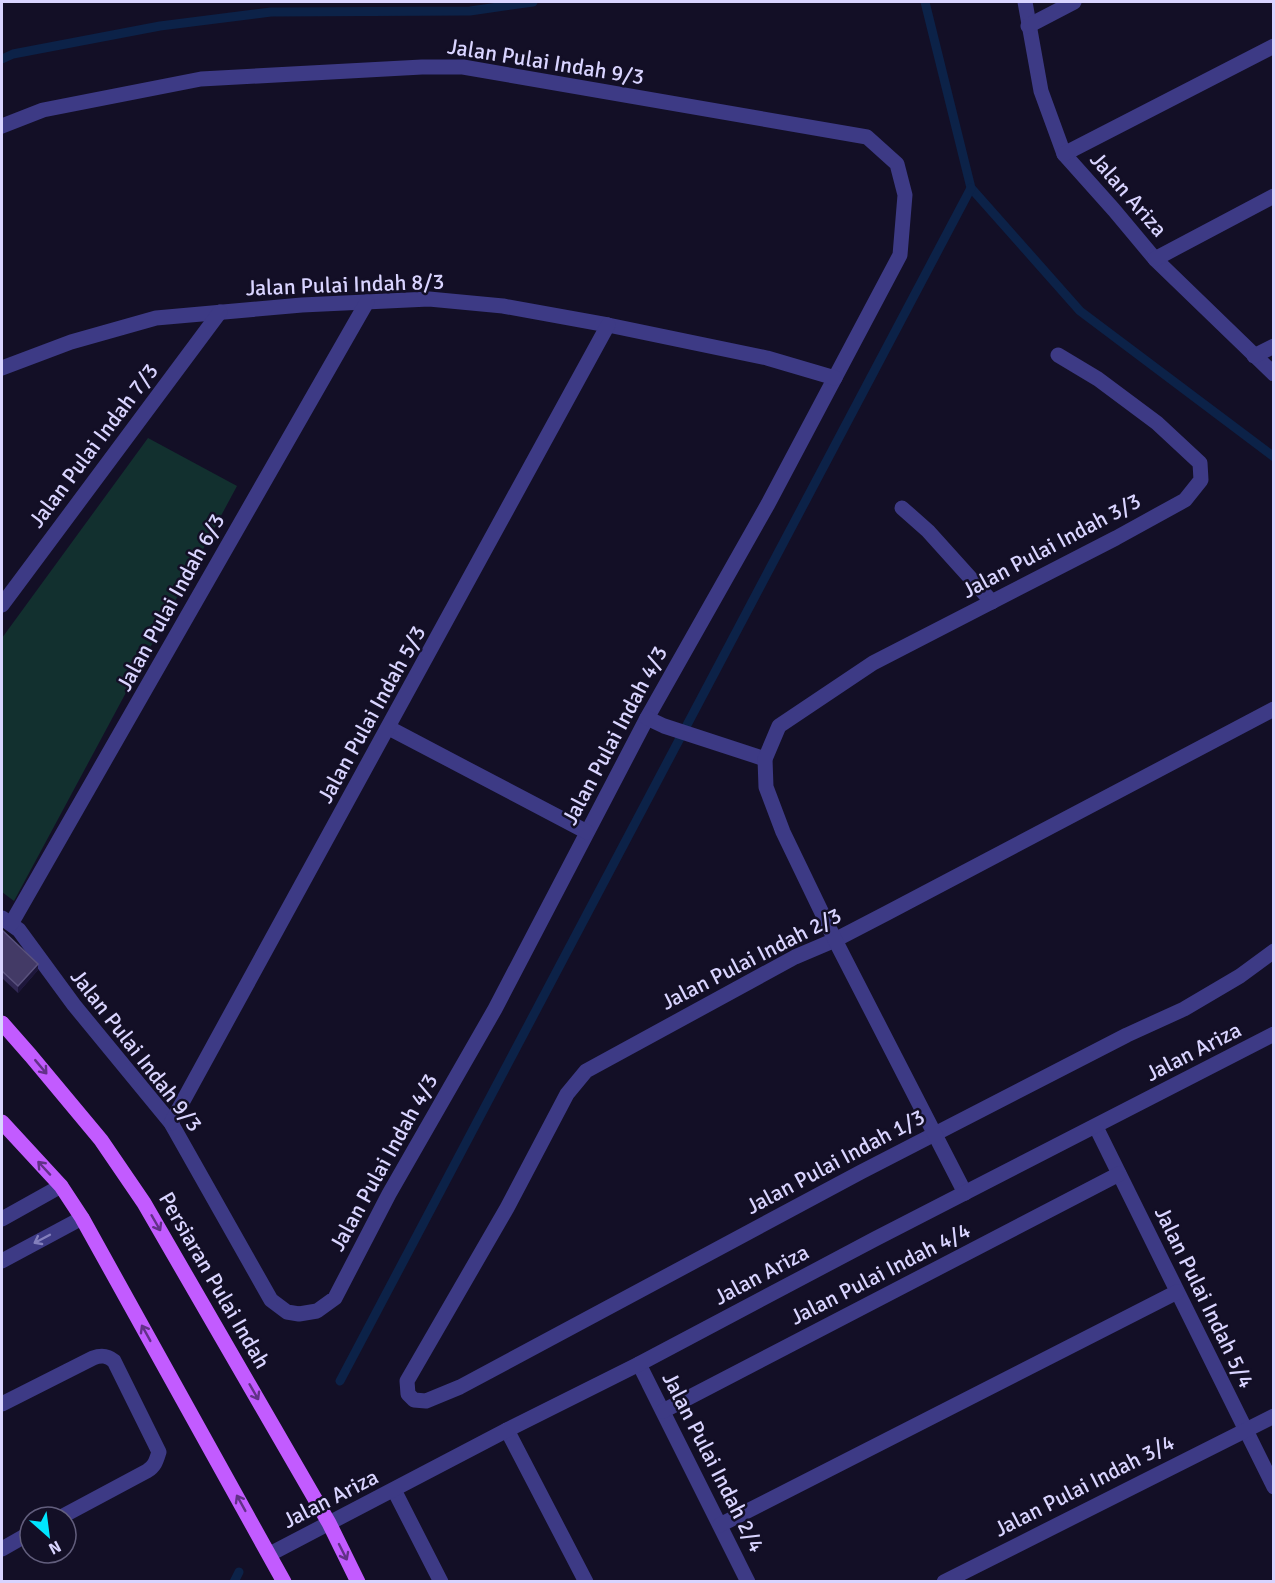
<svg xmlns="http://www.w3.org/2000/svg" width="1275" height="1583" viewBox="0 0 1275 1583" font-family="Signika,sans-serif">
	<rect width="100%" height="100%" fill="#130f26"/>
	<path fill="#12302f" d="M148 438 237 486 14 901 2 892V638Z"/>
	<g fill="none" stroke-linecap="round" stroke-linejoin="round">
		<g stroke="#0c2248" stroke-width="9">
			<path d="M925 2 971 188 1080 311 1274 457"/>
			<path d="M2 59 13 54 160 26 271 12 470 11 533 2"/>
			<path d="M340 1381 971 188"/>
			<path d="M234 1582 239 1572"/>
		</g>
		<g stroke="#3d3a85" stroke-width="15">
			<path d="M1025 2 1041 91 1064 154 1114 210 1155 259 1274 374"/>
			<path d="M1028 26 1074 2"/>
			<path d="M2 126 43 110 201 79 422 67H463L867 137 897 164 905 195 900 255 768 504 647 718 495 1009 389 1194 335 1298 317 1311 299 1314 287 1312 271 1300 171 1123 74 1005 19 930 2 918"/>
			<path d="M1064 154 1274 46"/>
			<path d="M1155 259 1274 196"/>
			<path d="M1254 356 1274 346"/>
			<path d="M2 368 71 342 156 318 302 305 429 299 503 306 608 325 767 358 835 378"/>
			<path d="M902 508 928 531 992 602"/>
			<path d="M2 605 220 312"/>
			<path d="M1274 709 887 913 835 940 795 957 586 1071 567 1094 507 1208 407 1381 408 1394 414 1400 426 1401 460 1387 861 1172 1127 1035 1184 1009 1240 976 1274 951"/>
			<path d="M647 718 664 726 765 759"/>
			<path d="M389 728 587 832"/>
			<path d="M11 924 367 302"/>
			<path d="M171 1123 608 325"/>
			<path d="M1096 1127 1274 1487"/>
			<path d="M965 1193 835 940 783 832 766 787 765 759 779 726 873 663 1116 538 1185 500 1201 480 1200 463 1157 423 1098 379 1058 355"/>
			<path d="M2 1219 61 1186"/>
			<path d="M2 1261 82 1218"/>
			<path d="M639 1364 748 1582"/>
			<path d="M2 1404 93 1358C101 1355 107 1355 114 1361L159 1452C156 1461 155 1466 147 1471L61 1517"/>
			<path d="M663 1411 1119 1174"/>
			<path d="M507 1430 586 1582"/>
			<path d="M394 1490 441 1582"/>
			<path d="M720 1525 1177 1292"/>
			<path d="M2 1549 30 1533"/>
			<path d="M270 1554 507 1430 639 1364 875 1239 1274 1034"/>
			<path d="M944 1582 1274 1416"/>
		</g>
		<g stroke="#c25bff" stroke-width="15">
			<path d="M2 1023 31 1056 101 1140 144 1203 329 1523 358 1582"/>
			<path d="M2 1122 61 1186 82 1218 284 1582"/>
		</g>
	</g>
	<path fill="#312854" d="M2 930 38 970 18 993 2 978Z"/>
	<path fill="#1d163a" d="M38 964V970L18 993V986Z"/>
	<path fill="#433a66" stroke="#5a527e" stroke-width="1.5" d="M2 930 38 964 18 986 2 971Z"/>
	<defs><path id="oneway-shaft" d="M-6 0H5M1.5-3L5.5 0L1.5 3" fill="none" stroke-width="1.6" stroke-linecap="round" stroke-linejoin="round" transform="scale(1.5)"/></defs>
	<g stroke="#623188">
		<use href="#oneway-shaft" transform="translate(41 1067) rotate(50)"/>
		<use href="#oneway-shaft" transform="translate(44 1168) rotate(-133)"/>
		<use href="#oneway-shaft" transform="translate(156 1223) rotate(60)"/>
		<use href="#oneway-shaft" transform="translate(146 1333) rotate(-119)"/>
		<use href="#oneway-shaft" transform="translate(254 1392) rotate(60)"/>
		<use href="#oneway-shaft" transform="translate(241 1503) rotate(-119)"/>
		<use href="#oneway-shaft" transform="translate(343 1552) rotate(63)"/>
	</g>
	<use stroke="#837fbc" href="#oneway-shaft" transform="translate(42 1239) rotate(152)"/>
	<g text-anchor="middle" stroke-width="5" stroke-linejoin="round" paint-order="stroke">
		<g font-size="22" fill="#d9d4ff" stroke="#130f26">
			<text transform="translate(546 61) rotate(9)" y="8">Jalan Pulai Indah 9/3</text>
			<text transform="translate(1129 194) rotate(49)" y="8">Jalan Ariza</text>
			<text transform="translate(345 284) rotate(-2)" y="8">Jalan Pulai Indah 8/3</text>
			<text transform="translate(93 445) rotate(-53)" y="8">Jalan Pulai Indah 7/3</text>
			<text transform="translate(1051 545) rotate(-28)" y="8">Jalan Pulai Indah 3/3</text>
			<text transform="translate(170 602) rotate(-61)" y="8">Jalan Pulai Indah 6/3</text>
			<text transform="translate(371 714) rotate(-61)" y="8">Jalan Pulai Indah 5/3</text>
			<text transform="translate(614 735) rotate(-62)" y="8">Jalan Pulai Indah 4/3</text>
			<text transform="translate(751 958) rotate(-27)" y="8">Jalan Pulai Indah 2/3</text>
			<text transform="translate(137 1050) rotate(52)" y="8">Jalan Pulai Indah 9/3</text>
			<text transform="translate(1193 1051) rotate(-27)" y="8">Jalan Ariza</text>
			<text transform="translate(835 1161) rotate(-28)" y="8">Jalan Pulai Indah 1/3</text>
			<text transform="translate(383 1162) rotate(-61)" y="8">Jalan Pulai Indah 4/3</text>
			<text transform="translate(880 1273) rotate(-27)" y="8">Jalan Pulai Indah 4/4</text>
			<text transform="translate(761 1274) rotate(-28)" y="8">Jalan Ariza</text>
			<text transform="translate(215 1280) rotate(60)" y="8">Persiaran Pulai Indah</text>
			<text transform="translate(1205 1297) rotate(64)" y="8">Jalan Pulai Indah 5/4</text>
			<text transform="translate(714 1462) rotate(63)" y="8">Jalan Pulai Indah 2/4</text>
			<text transform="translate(1084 1485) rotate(-27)" y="8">Jalan Pulai Indah 3/4</text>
			<text transform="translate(330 1498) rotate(-27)" y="8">Jalan Ariza</text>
		</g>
	</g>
	<rect width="1275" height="1583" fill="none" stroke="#d9d4ff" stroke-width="6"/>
	<g transform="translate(48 1535) rotate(152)"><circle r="28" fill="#130f26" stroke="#625e7d" stroke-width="1.5"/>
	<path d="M0-4.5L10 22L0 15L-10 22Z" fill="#00e5ff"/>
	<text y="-9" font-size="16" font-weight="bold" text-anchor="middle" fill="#d9d4ff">N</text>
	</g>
</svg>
